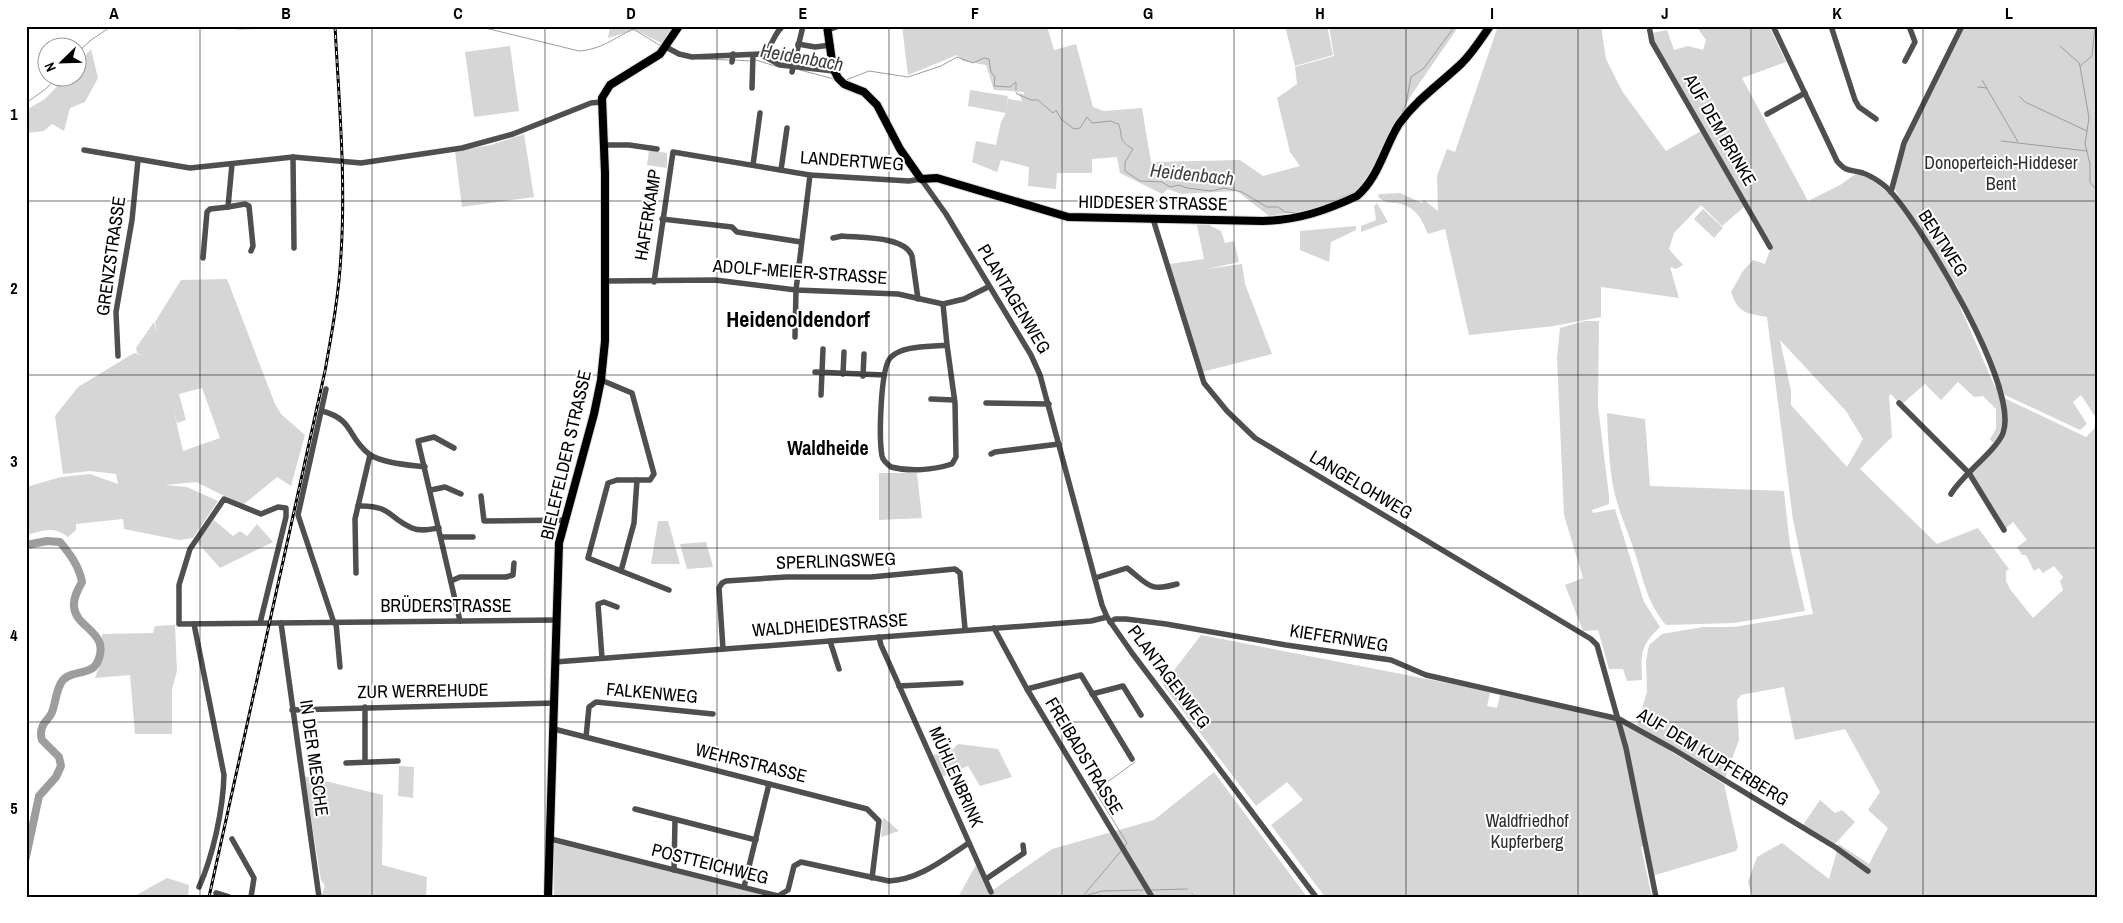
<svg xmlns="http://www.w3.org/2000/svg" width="2123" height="923" viewBox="0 0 2123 923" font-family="'Archivo Narrow',sans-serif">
	<rect width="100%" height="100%" fill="#fff"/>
	<g fill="#d6d6d6" fill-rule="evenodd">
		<path d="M216 26H304L240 30Z"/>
		<path d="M610 26H676L665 45 635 30 608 38Z"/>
		<path d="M902 26H1047L1054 50 1076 44 1093 107 1104 111 1142 108 1151 162 1240 160 1263 176 1300 166 1290 152 1277 98 1297 84 1295 67 1334 56 1329 26H1459L1412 94 1362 188 1322 208 1269 216 1237 191 1181 194 1168 189 1162 194 1120 173 1117 157 1092 159V173H1057L1056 189 1028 186 1029 167 1001 160 997 172 972 162 976 141 996 145 1001 122 1006 113 968 106 970 90 1008 96 1006 111 1008 99 1022 101 1019 93 1024 94V92L994 90 986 65 963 61 957 55 908 75Z"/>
		<path d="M1285 26H1327L1333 55 1295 66Z"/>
		<path d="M1498 26H1601L1606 59 1622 91 1666 151 1701 131 1744 207 1722 226 1701 205 1674 233 1669 249 1683 265 1676 269 1670 267 1679 298 1601 287V317L1554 326 1469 335 1445 229 1428 234C1421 217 1415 206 1396 203 1388 203 1384 202 1378 197L1379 194 1400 193 1422 203 1424 200 1438 211 1437 176 1447 149 1455 152Z"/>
		<path d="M1696 26H1769L1786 62 1742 78 1808 201 1840 185 1857 173 1869 178 1891 195 1925 244 1953 291 1995 387 1998 388C2004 405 2007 429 1993 443L1990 439 1996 429V409L1983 396 1974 397 1958 382 1941 400 1925 384 1901 405 1891 394 1889 396 1892 437 1860 469 1937 544 1978 528 2009 569 2006 571V581L2010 589 2033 618 2063 590 2060 581 2063 577 2054 566 2043 573 2039 568 2034 571 2026 555H2022L2017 547 2027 540 2013 522 2004 530 1971 474 2002 439 2004 398 2086 437 2094 429 2096 418 2081 395 2073 402 2087 424 2080 430 2005 395 1957 286 1895 190 1897 170 1906 143 1965 26H2097V897H1752L1748 882 1757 857 1782 843 1829 879 1839 844 1869 864 1888 828 1868 810 1880 792 1845 729 1795 740 1784 687 1741 695 1737 700 1739 740 1725 778 1637 725 1647 692 1646 661 1649 645 1662 634 1703 627H1734L1813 614 1793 520 1767 317C1746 313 1739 314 1731 292L1743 271 1753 260 1765 264 1771 247 1655 44 1652 33 1667 30 1674 50 1688 46 1703 50 1706 40ZM1780 340 1846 411 1863 439 1847 467 1791 405V391Z"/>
		<path d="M510 46 519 111 474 117 465 52Z"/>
		<path d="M91 49 98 78 85 102 70 108 64 131 52 124 44 131 26 133V110L45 99 65 78H78V64Z"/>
		<path d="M524 134 534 197 462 207 455 151 491 145Z"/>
		<path d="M649 150 667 153V168L647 165Z"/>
		<path d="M1377 203 1388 222 1361 232V226L1376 220 1374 206Z"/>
		<path d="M1703 209 1723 228 1714 238 1694 219Z"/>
		<path d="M1197 225H1209L1221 231 1225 243 1234 241 1239 262 1207 269 1242 264 1245 284 1272 354 1202 372 1169 264 1204 259Z"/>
		<path d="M1356 226V230L1331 242 1329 262 1300 250V231Z"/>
		<path d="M227 279 275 404 281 414 305 435 291 486 277 477 243 505 196 482 165 485 187 487 218 501 193 538 179 540 124 529 123 519 76 524V530L68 537C53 525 42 531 26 535V487L61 477 90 474 118 484 116 474 90 471 63 474 55 416 78 387 134 353 145 356 137 353 136 348 154 322 157 334 155 322 181 280ZM202 388 220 438 183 451 173 408 177 423 186 420 179 394Z"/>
		<path d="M1585 321H1599L1598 406 1609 496V504L1592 510 1593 513 1615 509 1644 602 1660 627C1640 646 1641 654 1642 680L1627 681 1623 669H1609L1598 630 1583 631 1565 585 1583 578 1564 515 1557 358 1560 328Z"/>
		<path d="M1607 413 1645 419 1650 486 1784 491 1790 546 1805 611 1734 623 1666 625C1649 605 1644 584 1637 559 1629 534 1618 511 1613 486 1609 462 1608 437 1607 413Z"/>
		<path d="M879 473H917L922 518 879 520Z"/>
		<path d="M214 520 233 536 240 531 247 536 257 524 273 542 220 568 196 541Z"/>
		<path d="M658 521H668L680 564H651Z"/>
		<path d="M706 542 713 567 687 569 680 544Z"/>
		<path d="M175 625 177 671 172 689V734H135L130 675 95 678 103 657 102 634 153 633 155 626Z"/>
		<path d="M1201 635 1530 699 1624 723 1724 784 1738 847 1736 851 1652 876 1648 845 1641 847 1652 897H1325L1271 825 1303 800 1287 782 1256 806 1163 685ZM1490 693 1500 695 1497 708 1487 706Z"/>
		<path d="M958 744 998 749 1012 777 980 786 968 766 942 777 932 755 951 751Z"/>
		<path d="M399 766 414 767 413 798 398 796Z"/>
		<path d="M1214 772 1307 897H958L976 865 990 892 1052 849 1154 820Z"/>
		<path d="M304 776 383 795 382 865 427 877 426 897H321L325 886 321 880Z"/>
		<path d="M1820 800 1835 813 1842 810 1855 822 1835 844 1803 825Z"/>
		<path d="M883 817 899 831 881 837Z"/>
		<path d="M554 843 753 892 767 897H554Z"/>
		<path d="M167 878 189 885 188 897H133Z"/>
	</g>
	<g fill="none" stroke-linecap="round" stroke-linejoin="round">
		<g stroke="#9d9d9d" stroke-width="1">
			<path d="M477 26 579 51C600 50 615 38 633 29L661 46"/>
			<path d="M2060 46 2079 63 2080 66 2089 118 2085 144 2090 164V182L2097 191"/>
			<path d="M78 52 91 40 112 26"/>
			<path d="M699 59 730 60"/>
			<path d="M734 60 750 61"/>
			<path d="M756 60 778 67"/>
			<path d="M2080 66 2092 56 2095 26"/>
			<path d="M800 70 834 79"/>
			<path d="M846 80 869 71 908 77 941 66 957 57 973 63 984 58 989 59 991 72 995 77 994 86 1010 87 1016 82V90"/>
			<path d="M1982 80 2018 142"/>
			<path d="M1978 87 1987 88"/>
			<path d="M1016 92 1017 94 1031 100H1038L1053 113 1056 110 1061 119 1074 129 1080 128 1087 117 1092 123 1111 121 1117 124 1118 123C1124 135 1116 140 1133 149L1125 162V171L1140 181 1162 182 1170 187 1179 185 1187 188 1211 191 1224 188 1242 192 1267 207H1278L1285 212 1299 213"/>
			<path d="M2019 96 2025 102 2087 131"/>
			<path d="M26 103 47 88 55 78"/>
			<path d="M1399 119 1406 104 1411 77 1424 68 1455 26"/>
			<path d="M2001 141 2087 151"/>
			<path d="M1315 209 1357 191"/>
			<path d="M1124 848 1127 843 1095 791 1135 762"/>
			<path d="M1151 890 1187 889"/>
			<path d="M1192 894 1195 897"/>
			<path d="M1083 896 1121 851"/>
			<path d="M1081 897 1102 891 1143 890"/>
		</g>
		<path stroke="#9d9d9d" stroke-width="8" d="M26 545 47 541 60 542C70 554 79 566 82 582 78 589 73 598 74 607 76 629 112 632 97 663 91 675 72 670 63 680 56 688 56 702 52 712 50 718 43 722 42 728 40 733 41 736 42 740L59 757 61 766 56 777 39 796 26 857"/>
		<g stroke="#dbdbdb" stroke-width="10">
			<g id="major">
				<path d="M827 26 833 68 838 78 844 84 864 92 877 105 900 149 921 179 937 178 1068 217 1263 221C1298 220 1325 211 1357 196 1379 177 1384 148 1399 124 1417 99 1440 84 1462 63 1473 52 1481 39 1490 26"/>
				<path d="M548 897 559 543 594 414 601 380 605 341V173L602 98 610 85 660 54 679 26"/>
			</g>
		</g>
		<g stroke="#4f4f4f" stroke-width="5.5">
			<path d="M1649 26 1652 42 1770 247"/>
			<path d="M1773 26 1837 161C1847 173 1850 169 1863 173 1872 176 1885 185 1891 192 1923 228 2020 388 2003 433 1996 451 1962 475 1951 494"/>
			<path d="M1831 26 1855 100 1859 107 1876 119"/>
			<path d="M828 30 839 26"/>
			<path d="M798 44 815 47 831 45"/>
			<path d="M666 47 679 54 692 57 760 54 780 65 834 71"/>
			<path d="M762 55C773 47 773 34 783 26"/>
			<path d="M1905 61 1915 42 1909 26"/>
			<path d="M732 62 733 54"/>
			<path d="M792 72 803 26"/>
			<path d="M752 88 753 55"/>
			<path d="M1767 114 1805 93"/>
			<path d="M604 145H629L657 149"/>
			<path d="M84 150 190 168 293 157 361 163 462 148 513 134 591 103 601 102"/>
			<path d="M293 157 294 248"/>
			<path d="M753 165 760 113"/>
			<path d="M781 170 787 128"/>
			<path d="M1891 192 1904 143 1962 26"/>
			<path d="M228 207 245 204 249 206 253 246 251 251"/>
			<path d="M662 219 732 227 737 232 801 242"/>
			<path d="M1153 219 1204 383 1227 411 1255 438 1591 639 1597 645 1626 748 1656 897"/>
			<path d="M833 238 842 236C861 238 905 236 912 256L918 299"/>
			<path d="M203 258 207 212 210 209 228 207 232 164"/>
			<path d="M606 281 715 280 796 290 898 294 943 304 964 299 988 287"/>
			<path d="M654 282 673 152 810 175 909 181 921 179 946 214 1031 355 1040 375 1102 605 1107 617 1132 653 1316 897"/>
			<path d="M943 304 947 345C931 347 903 345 891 357 880 367 879 439 882 456 883 461 887 464 891 467 910 472 933 470 952 464L956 457 955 403 947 345"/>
			<path d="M795 322 854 324 861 322"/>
			<path d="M795 337 796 290 810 175"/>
			<path d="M118 356 116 312 132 220 138 160"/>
			<path d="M815 372 884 375"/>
			<path d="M843 374 844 352"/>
			<path d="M863 376 864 354"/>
			<path d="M601 380 632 393 654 474 650 480H617L608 483 588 558 669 590"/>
			<path d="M326 389 298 515 334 623"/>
			<path d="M821 395 823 349"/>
			<path d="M931 399 954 400"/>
			<path d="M986 403 1049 404"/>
			<path d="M1899 403 1969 473 2004 530"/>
			<path d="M322 411C355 420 346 436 369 454 381 463 410 465 425 467"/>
			<path d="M454 448 434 437 418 441 460 621"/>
			<path d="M991 454 995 452 1059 444"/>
			<path d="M431 490 445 487 461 494"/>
			<path d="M481 496 484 521 564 520"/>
			<path d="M358 506C392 505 388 518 412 528 421 532 430 529 439 528"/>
			<path d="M441 537H473"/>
			<path d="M621 571 634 523 637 480"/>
			<path d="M356 573 355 519 370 455"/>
			<path d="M1095 578 1127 568C1149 585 1149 592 1177 584"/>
			<path d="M451 581 460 577H506L513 575 514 563"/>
			<path d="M1110 622 1115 619H1126L1166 624 1286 645 1391 660 1426 675 1619 719 1673 749 1835 847 1868 871"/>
			<path d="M260 623 286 517V508L278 507 261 514 224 499 190 549 179 585V624L557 620"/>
			<path d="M281 623 319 897"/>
			<path d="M336 623 340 667"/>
			<path d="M194 624 224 775C223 810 213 856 199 887"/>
			<path d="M994 628 1027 689 1152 897"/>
			<path d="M879 637 881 645 991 892"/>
			<path d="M830 641 839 669"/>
			<path d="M723 649 719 588 722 583 726 581 786 577H871L955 569 960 573 965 629"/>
			<path d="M602 658 598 604 604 602 617 607"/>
			<path d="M555 662 1091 621 1107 617"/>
			<path d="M899 686 961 683"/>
			<path d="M1027 689 1081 675 1132 759"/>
			<path d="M1092 694 1123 686 1141 715"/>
			<path d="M365 707V762"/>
			<path d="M292 710 555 703"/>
			<path d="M554 729 867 809 879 821 872 878"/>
			<path d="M586 737 589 707 596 702 713 714"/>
			<path d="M346 763 398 761"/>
			<path d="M635 809 756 840"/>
			<path d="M232 839 254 878 251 897"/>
			<path d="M551 839 778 896 788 890 794 866 801 862 889 881C919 880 944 859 969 843"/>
			<path d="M674 870 675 820"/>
			<path d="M986 879 1024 853 1023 845"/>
			<path d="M744 887 769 784"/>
			<path d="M216 893 229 897"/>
		</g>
		<use href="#major" stroke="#000" stroke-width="8"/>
		<g stroke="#000" stroke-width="3">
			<path id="rail" d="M209 897 325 371C332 332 339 294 341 254 346 178 339 102 335 26"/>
		</g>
		<use href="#rail" stroke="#fff" stroke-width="1" stroke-dasharray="4" stroke-linecap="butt"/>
	</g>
	<path fill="none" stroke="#000" stroke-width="1" stroke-opacity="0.55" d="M200 26V897M372 26V897M545 26V897M717 26V897M889 26V897M1062 26V897M1234 26V897M1406 26V897M1578 26V897M1751 26V897M1923 26V897M26 201H2097M26 375H2097M26 548H2097M26 722H2097"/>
	<g text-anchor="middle" stroke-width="4" stroke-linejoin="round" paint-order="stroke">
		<g font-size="18" fill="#000" stroke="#fff">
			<text transform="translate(1720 130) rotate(60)" y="6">AUF DEM BRINKE</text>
			<text transform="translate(852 161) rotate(4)" y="6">LANDERTWEG</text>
			<text transform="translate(1153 203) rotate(1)" y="6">HIDDESER STRASSE</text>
			<text transform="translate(648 215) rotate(-81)" y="6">HAFERKAMP</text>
			<text transform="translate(1943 243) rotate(57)" y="6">BENTWEG</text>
			<text transform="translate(111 256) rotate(-82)" y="6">GRENZSTRASSE</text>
			<text transform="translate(800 272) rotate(4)" y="6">ADOLF-MEIER-STRASSE</text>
			<text transform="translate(1014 299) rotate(59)" y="6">PLANTAGENWEG</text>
			<text transform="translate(566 455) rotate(-77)" y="6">BIELEFELDER STRASSE</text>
			<text transform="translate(1361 485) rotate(31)" y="6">LANGELOHWEG</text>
			<text transform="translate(836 561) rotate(-2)" y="6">SPERLINGSWEG</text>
			<text x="446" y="612">BRÜDERSTRASSE</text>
			<text transform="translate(830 625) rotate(-4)" y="6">WALDHEIDESTRASSE</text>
			<text transform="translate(1339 638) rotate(9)" y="6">KIEFERNWEG</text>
			<text transform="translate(1169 677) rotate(53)" y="6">PLANTAGENWEG</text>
			<text transform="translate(423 691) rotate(-1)" y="6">ZUR WERREHUDE</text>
			<text transform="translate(652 693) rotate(5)" y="6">FALKENWEG</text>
			<text transform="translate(1084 756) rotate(59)" y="6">FREIBADSTRASSE</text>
			<text transform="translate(1713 757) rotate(31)" y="6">AUF DEM KUPFERBERG</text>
			<text transform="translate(314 758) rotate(82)" y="6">IN DER MESCHE</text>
			<text transform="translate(751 763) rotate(14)" y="6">WEHRSTRASSE</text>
			<text transform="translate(956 777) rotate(66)" y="6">MÜHLENBRINK</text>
			<text transform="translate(710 864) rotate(14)" y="6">POSTTEICHWEG</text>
		</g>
		<g font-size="18" fill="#2d2d2d" stroke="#fff">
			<text x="2001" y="169">Donoperteich-Hiddeser<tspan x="2001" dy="21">Bent</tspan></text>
			<text x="1527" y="827">Waldfriedhof<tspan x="1527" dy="21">Kupferberg</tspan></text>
		</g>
		<g font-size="19" font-style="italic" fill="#3e3e3e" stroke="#fff">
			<text transform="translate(802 57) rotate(10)" y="7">Heidenbach</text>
			<text transform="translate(1192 174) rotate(6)" y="7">Heidenbach</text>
		</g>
		<g font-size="20" font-weight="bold" fill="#000" stroke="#fff">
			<text x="828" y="455">Waldheide</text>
		</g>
		<g font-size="22" font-weight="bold" fill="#000" stroke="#fff">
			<text x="798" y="327">Heidenoldendorf</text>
		</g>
	</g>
	<rect width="2123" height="923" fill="none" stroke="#ffffff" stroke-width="55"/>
	<g transform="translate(62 62) rotate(247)"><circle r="24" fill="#ffffff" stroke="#999999"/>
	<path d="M0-4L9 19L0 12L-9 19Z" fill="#000000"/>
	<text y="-8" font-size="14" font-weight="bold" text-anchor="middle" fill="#000000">N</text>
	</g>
	<rect x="28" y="28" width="2068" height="868" fill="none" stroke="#000" stroke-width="2"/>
	<g font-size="16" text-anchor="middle" font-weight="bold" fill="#000">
		<text x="114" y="19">A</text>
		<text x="286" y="19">B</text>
		<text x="458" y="19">C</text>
		<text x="631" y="19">D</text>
		<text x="803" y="19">E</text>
		<text x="975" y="19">F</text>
		<text x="1148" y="19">G</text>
		<text x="1320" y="19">H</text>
		<text x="1492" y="19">I</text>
		<text x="1665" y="19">J</text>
		<text x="1837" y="19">K</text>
		<text x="2009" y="19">L</text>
		<text x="14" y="120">1</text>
		<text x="14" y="294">2</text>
		<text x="14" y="467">3</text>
		<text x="14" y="641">4</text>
		<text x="14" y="814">5</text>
	</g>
</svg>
